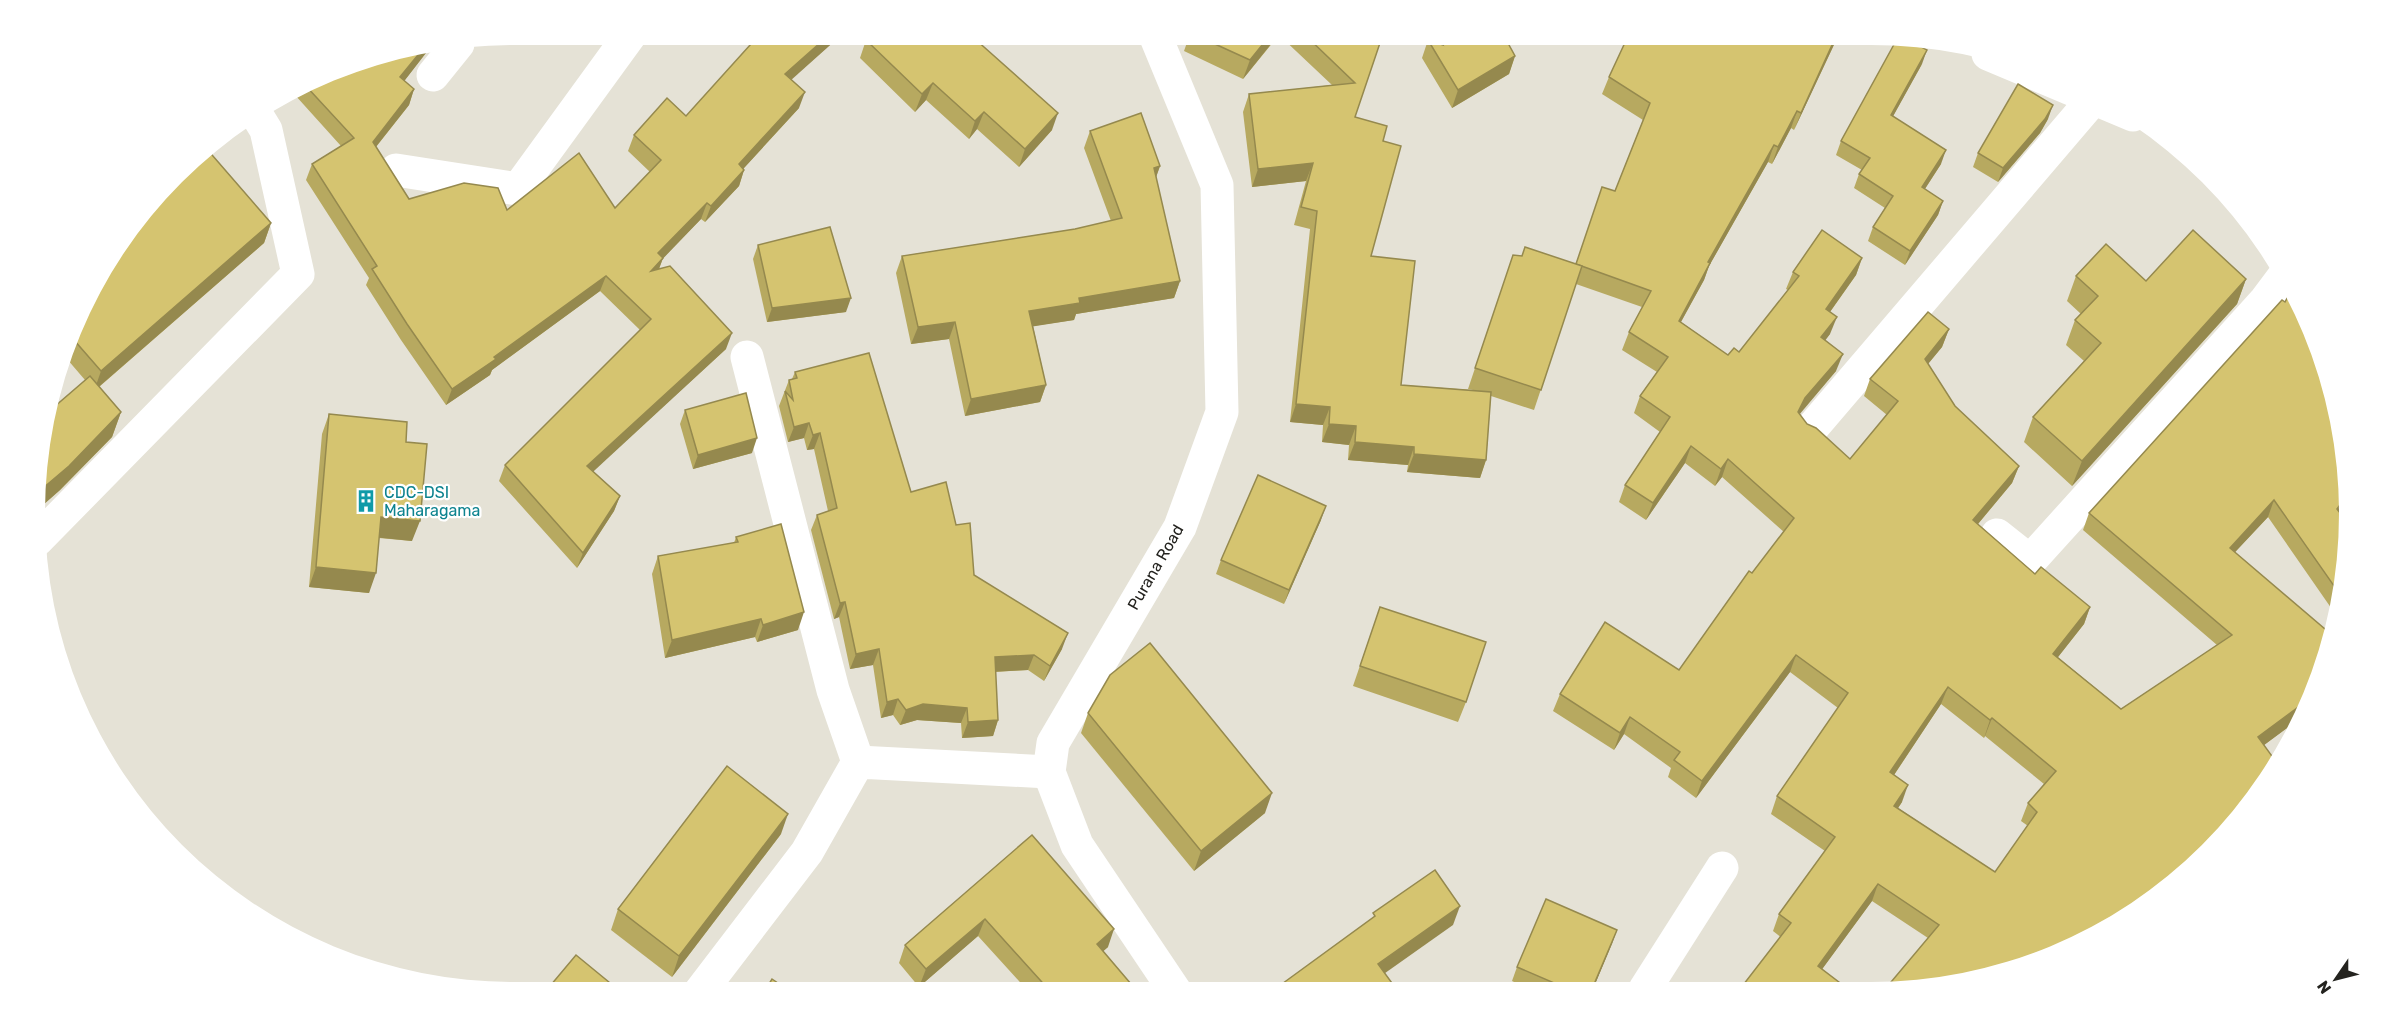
<svg xmlns="http://www.w3.org/2000/svg" width="2384" height="1027" viewBox="0 0 2384 1027" font-family="Rubik,sans-serif">
	<rect width="100%" height="100%" fill="#e5e2d6"/>
	<g fill="none" stroke-linecap="round" stroke-linejoin="round">
		<g stroke="#fff" stroke-width="33">
			<path d="M1155 35 1217 185 1222 412 1180 527 1053 743 1049 772 1077 845 1175 991"/>
			<path d="M433 75 458 44"/>
			<path d="M396 170 518 189 630 35"/>
			<path d="M747 357 833 690 858 762"/>
			<path d="M1813 427 2094 98"/>
			<path d="M1997 535 2030 561 2266 300 2284 276"/>
			<path d="M37 540 298 274 266 130 255 112"/>
			<path d="M1645 989 1722 868"/>
			<path d="M700 992 807 852 858 762 1049 772"/>
		</g>
		<path stroke="#fff" stroke-width="33" d="M1988 54 2133 115"/>
	</g>
	<g fill="#b7a960" fill-rule="evenodd">
		<path d="M1190 34H1383L1355 117 1383 141 1371 256 1401 385 1473 390 1468 389 1513 255 1575 264 1615 191 1643 120 1602 94 1609 77 1839 34 1794 130 1791 128 1772 164 1768 162 1709 266 1704 280 1681 322 1728 355 1739 352 1788 290 1786 289 1793 272 1862 258 1856 275 1830 312V334L1825 340 1836 371 1799 414 1807 424 1850 459 1887 415 1864 396 1870 379 1949 329 1942 347 1928 364 1955 406 2019 466 2012 483 1978 524 2035 574 2090 607 2084 624 2058 657 2121 709 2217 645 2083 530 2089 513 2348 483V503L2340 513 2345 576 2336 615 2268 517 2235 552 2324 668 2299 719 2264 745 1928 938 1872 901 1822 969 1773 931 1779 914 1825 851 1771 814 1777 796 1838 708 1790 672 1696 798 1668 777 1671 768 1624 734 1614 750 1553 711 1560 694 1679 670 1784 532 1722 477 1715 486 1685 463 1646 520 1619 502 1625 485 1660 432 1634 413 1640 396 1657 372 1622 350 1629 332 1642 307 1576 284 1534 410 1491 396 1486 460 1480 478 1407 472 1408 465 1348 460 1349 445 1322 442 1323 425 1290 422 1310 229 1294 225 1306 181 1252 187 1243 112 1249 94 1332 85 1279 35 1243 79 1184 51ZM1941 704 1984 738 1985 736 2044 784 2028 803 2021 821 2028 826 1995 872 1898 808 1902 802 1894 775Z"/>
		<path d="M1423 34H1503L1515 56 1509 74 1452 108 1422 58 1427 43Z"/>
		<path d="M838 38 791 79 799 108 743 169 744 170 739 186 705 222 701 219 663 258 659 269 726 349 593 471 620 496 614 511 577 568 499 481 505 465 640 330 600 291 492 370 490 375 446 405 401 340 366 285 369 278 306 180 312 164 341 146 295 95 297 88 359 60 429 49 404 81 414 89 409 105 376 147 409 199 507 210 615 208 650 172 628 151 634 135 686 116Z"/>
		<path d="M866 40 981 44 1052 130 1019 167 977 129 969 139 926 100 915 112 860 58Z"/>
		<path d="M1922 64 1893 116 1941 164 1925 189 1943 201 1938 215 1905 265 1868 241 1873 227 1885 208 1854 188 1859 174 1862 170 1836 155 1841 141Z"/>
		<path d="M2048 119 2040 133 1998 182 1973 167 1978 153Z"/>
		<path d="M1090 131 1160 166 1156 177 1180 281 1174 298 1076 314 1074 320 1033 326 1046 385 1040 402 965 416 949 339 911 344 896 273 902 256 1075 229 1111 221 1084 148Z"/>
		<path d="M271 223 264 243 99 387 121 412 112 437 60 490 35 512 44 420 85 380 67 359 99 274Z"/>
		<path d="M758 245 846 312 767 322 753 259Z"/>
		<path d="M2076 276 2146 281 2246 279 2237 304 2072 486 2024 442 2033 417 2084 361 2066 345 2075 320 2081 314 2067 301Z"/>
		<path d="M795 372 911 492 956 525 974 575 1062 649 1044 681 1028 670 995 672 998 720 993 736 962 738 961 723 917 720 900 725 893 715 881 718 873 665 850 669 839 617 834 619 811 530 817 515 828 511 814 449 807 450 804 438 788 442 779 406 789 380 792 379Z"/>
		<path d="M685 410 752 453 693 469 680 424Z"/>
		<path d="M329 414 412 541 379 538 369 593 309 587 322 434Z"/>
		<path d="M1321 520 1284 604 1216 574 1221 560Z"/>
		<path d="M736 537 798 630 757 642 755 637 665 658 652 574 658 556 734 543Z"/>
		<path d="M1380 607 1466 702 1458 722 1353 686Z"/>
		<path d="M1088 713 1265 813 1194 871 1081 733Z"/>
		<path d="M781 834 672 977 611 930 618 909Z"/>
		<path d="M1032 835 1108 947 1103 951 1137 991H1028L978 936 919 987 899 963 905 945Z"/>
		<path d="M1617 930 1593 989 1531 990 1512 981 1517 967Z"/>
	</g>
	<g fill="#95894e">
		<path d="M830 34H839L838 38 780 90 785 74Z"/>
		<path d="M980 34H984L981 44 975 39Z"/>
		<path d="M1271 34H1279L1243 79 1250 60Z"/>
		<path d="M1837 34H1839L1794 130 1801 113Z"/>
		<path d="M429 49 395 93 400 77 422 50Z"/>
		<path d="M1927 50 1922 64 1886 129 1891 115Z"/>
		<path d="M1515 56 1509 74 1452 108 1458 90Z"/>
		<path d="M933 83 926 100 915 112 922 94Z"/>
		<path d="M414 89 409 105 367 158 373 142Z"/>
		<path d="M805 92 799 108 733 180 739 164Z"/>
		<path d="M2053 105 2048 119 2040 133 1998 182 2003 168Z"/>
		<path d="M1797 111 1791 128 1772 164 1778 147Z"/>
		<path d="M984 112 977 129 969 139 975 121Z"/>
		<path d="M1058 113 1052 130 1019 167 1025 149Z"/>
		<path d="M1774 145 1768 162 1709 266 1704 280 1672 338 1679 321 1708 262Z"/>
		<path d="M1946 150 1941 164 1917 201 1922 187Z"/>
		<path d="M1313 163 1306 181 1252 187 1258 169Z"/>
		<path d="M1160 166 1154 183V168Z"/>
		<path d="M744 170 739 186 705 222 711 206Z"/>
		<path d="M1943 201 1938 215 1905 265 1910 251Z"/>
		<path d="M707 203 701 219 653 269 658 253Z"/>
		<path d="M271 223 264 243 94 391 101 371Z"/>
		<path d="M663 258 657 274 651 271Z"/>
		<path d="M1862 258 1856 275 1820 326 1826 309Z"/>
		<path d="M606 276 600 291 492 370 490 375 446 405 452 389 494 357Z"/>
		<path d="M2246 279 2237 304 2072 486 2082 461Z"/>
		<path d="M1180 281 1174 298 1076 314 1074 320 1023 328 1029 311 1079 298Z"/>
		<path d="M851 298 846 312 767 322 772 308Z"/>
		<path d="M1837 317 1830 334 1815 354 1821 337Z"/>
		<path d="M955 322 949 339 911 344 918 327Z"/>
		<path d="M1949 329 1942 347 1918 376 1925 359Z"/>
		<path d="M732 333 726 349 582 482 587 466Z"/>
		<path d="M1843 354 1836 371 1799 415 1798 412 1805 398Z"/>
		<path d="M1046 385 1040 402 965 416 971 399Z"/>
		<path d="M1296 404 1330 407 1323 425 1290 422Z"/>
		<path d="M121 412 112 437 60 490 35 512 36 494Z"/>
		<path d="M809 423 804 438 788 442 794 427Z"/>
		<path d="M1329 424 1356 426 1349 445 1322 442Z"/>
		<path d="M820 433 814 449 807 450 813 435Z"/>
		<path d="M757 438 752 453 693 469 698 455Z"/>
		<path d="M1355 442 1414 447 1408 465 1348 460Z"/>
		<path d="M1691 446 1685 463 1646 520 1653 503Z"/>
		<path d="M1414 454 1486 460 1480 478 1407 472Z"/>
		<path d="M1728 459 1722 477 1715 486 1721 469Z"/>
		<path d="M2019 466 2012 483 1967 537 1973 520Z"/>
		<path d="M2348 494V503L2331 526 2337 509Z"/>
		<path d="M620 496 614 511 577 568 583 553Z"/>
		<path d="M2274 500 2268 517 2223 565 2230 548Z"/>
		<path d="M1326 506 1321 520 1284 604 1289 590Z"/>
		<path d="M381 517 420 521 412 541 373 537Z"/>
		<path d="M316 567 376 573 369 593 309 587Z"/>
		<path d="M845 602 839 617 834 619 840 603Z"/>
		<path d="M2090 607 2084 624 2047 671 2053 654Z"/>
		<path d="M804 612 798 630 757 642 763 625Z"/>
		<path d="M761 619 755 637 665 658 672 640Z"/>
		<path d="M1068 633 1062 649 1044 681 1050 666Z"/>
		<path d="M879 649 873 665 850 669 856 654Z"/>
		<path d="M1034 655 1028 670 989 672 995 657Z"/>
		<path d="M1796 655 1790 672 1696 798 1702 781Z"/>
		<path d="M1948 687 1941 704 1884 790 1890 772Z"/>
		<path d="M898 699 893 715 881 718 887 702Z"/>
		<path d="M2309 699 2299 719 2252 754 2258 737Z"/>
		<path d="M923 704 967 708 961 723 917 720 900 725 906 710Z"/>
		<path d="M1630 717 1624 734 1614 750 1620 733Z"/>
		<path d="M1992 718 1985 736 1984 738 1990 720Z"/>
		<path d="M998 720 993 736 962 738 968 722Z"/>
		<path d="M1908 785 1902 802 1888 823 1894 806Z"/>
		<path d="M1272 793 1265 813 1194 871 1201 851Z"/>
		<path d="M788 814 781 834 672 977 679 956Z"/>
		<path d="M1878 884 1872 901 1812 983 1818 966Z"/>
		<path d="M1460 906 1453 925 1371 983 1378 964Z"/>
		<path d="M985 919 978 936 919 987 926 969Z"/>
		<path d="M1114 929 1108 947 1091 962 1097 944Z"/>
		<path d="M1617 930 1612 944 1593 989H1592Z"/>
	</g>
	<g fill="#d5c470" stroke="#95894e" stroke-width="1.5" fill-rule="evenodd">
		<path d="M760 34H830L785 74 805 92 739 164 744 170 711 206 707 203 658 253 663 258 651 271 670 266 732 333 587 466 620 496 583 553 505 465 651 319 606 276 494 357 496 359 452 389 407 324 372 269 377 266 312 164 354 138 305 85 359 60 422 50 400 77 414 89 373 142 409 199 464 183 498 188 507 210 579 153 615 208 661 160 634 135 667 98 686 116Z"/>
		<path d="M872 34H980L975 39 1058 113 1025 149 984 112 975 121 933 83 922 94 866 40Z"/>
		<path d="M1193 34H1271L1250 60Z"/>
		<path d="M1304 34H1383L1355 117 1387 126 1383 141 1401 146 1371 256 1415 261 1401 385 1491 392 1486 460 1414 454V447L1355 442 1356 426 1329 424 1330 407 1296 404 1317 211 1301 207 1313 163 1258 169 1249 94 1355 83Z"/>
		<path d="M1438 34H1503L1515 56 1458 90 1428 40 1443 45Z"/>
		<path d="M1629 34H1837L1801 113 1797 111 1778 147 1774 145 1708 262 1710 263 1679 321 1728 355 1734 348 1739 352 1799 276 1793 272 1822 230 1862 258 1826 309 1837 317 1821 337 1843 354 1805 398 1798 412 1807 424 1816 428 1850 459 1898 401 1870 379 1928 312 1949 329 1925 359 1955 406 2019 466 1973 520 2035 574 2041 567 2090 607 2053 654 2121 709 2232 635 2089 513 2282 300 2285 302 2292 289 2300 302 2333 390 2348 483V494L2337 509 2347 522 2345 576 2341 596 2274 500 2230 548 2332 635 2324 668 2309 699 2258 737 2277 763 2269 780 2249 799 2250 800 2162 893 2054 956 1933 988H1886L1939 925 1878 884 1818 966 1848 989H1740L1791 923 1779 914 1835 837 1777 796 1848 693 1796 655 1702 781 1674 760 1680 752 1630 717 1620 733 1560 694 1605 622 1679 670 1749 571 1752 573 1794 518 1728 459 1721 469 1691 446 1653 503 1625 485 1670 417 1640 396 1668 357 1629 332 1651 291 1576 264 1602 187 1615 191 1650 103 1609 77ZM1948 687 1990 720 1992 718 2056 771 2028 803 2037 812 1995 872 1894 806 1908 785 1890 772Z"/>
		<path d="M1897 39 1911 41 1927 50 1891 115 1946 150 1922 187 1943 201 1910 251 1873 227 1893 196 1859 174 1870 158 1841 141Z"/>
		<path d="M2018 84 2053 105 2045 119 2003 168 1978 153Z"/>
		<path d="M1141 113 1160 166 1154 168 1180 281 1079 298 1080 303 1029 311 1046 385 971 399 955 322 918 327 902 256 1075 229 1122 218 1090 131Z"/>
		<path d="M206 148 271 223 101 371 74 340 99 274 198 153Z"/>
		<path d="M830 227 851 298 772 308 758 245Z"/>
		<path d="M2193 230 2246 279 2082 461 2033 417 2101 343 2075 320 2098 296 2076 276 2106 244 2146 281Z"/>
		<path d="M1525 247 1582 266 1541 390 1475 368 1513 255 1522 256Z"/>
		<path d="M869 353 911 492 946 482 956 525 970 523 974 575 1068 633 1050 666 1034 655 995 657 998 720 968 722 967 708 923 704 906 710 898 699 887 702 879 649 856 654 845 602 840 603 817 515 837 508 820 433 813 435 809 423 794 427 785 391 793 400 789 380 797 378 795 372Z"/>
		<path d="M90 376 121 412 69 466 36 494 44 420 46 414Z"/>
		<path d="M746 393 757 438 698 455 685 410Z"/>
		<path d="M329 414 407 422 406 442 427 444 420 521 381 517 376 573 316 567Z"/>
		<path d="M1258 475 1326 506 1289 590 1221 560Z"/>
		<path d="M781 524 804 612 763 625 761 619 672 640 658 556 738 542 736 537Z"/>
		<path d="M1380 607 1486 642 1466 702 1360 666Z"/>
		<path d="M1150 643 1272 793 1201 851 1088 713 1110 675Z"/>
		<path d="M727 766 788 814 679 956 618 909Z"/>
		<path d="M1032 835 1114 929 1097 944 1137 991H1050L985 919 926 969 905 945Z"/>
		<path d="M1435 870 1460 906 1378 964 1397 990H1276L1275 989 1375 916 1373 913Z"/>
		<path d="M1546 899 1617 930 1592 989H1568L1517 967Z"/>
		<path d="M576 955 621 992H545Z"/>
		<path d="M772 979 791 992H764Z"/>
	</g>
	<defs>
		<g id="building-bare" transform="scale(1.8)"><path d="M-4-6H4V6H1V3H-1V6H-4ZM-2.5-4.3h1.7v1.8h-1.7ZM.8-4.3h1.7v1.8H.8ZM-2.5-1h1.7V.8h-1.7ZM.8-1h1.7V.8H.8Z" fill="#0f9aa8" stroke="#fff" stroke-width="2.5" paint-order="stroke"/></g>
	</defs>
	<g fill-rule="evenodd">
		<use href="#building-bare" x="366" y="501"/>
	</g>
	<g text-anchor="middle" stroke-width="4.5" stroke-linejoin="round" paint-order="stroke">
		<g font-size="16" fill="#0d838f" stroke="#fff" text-anchor="start">
			<text x="384" y="498">CDC-DSI<tspan x="384" dy="18">Maharagama</tspan></text>
		</g>
		<g font-size="16" fill="#24231f" stroke="#fff">
			<text transform="translate(1155 567) rotate(-60)" y="6">Purana Road</text>
		</g>
	</g>
	<path d="M0 0H2384V1027H0ZM513 45H1871A468 468 0 0 1 2339 513V514A468 468 0 0 1 1871 982H513A468 468 0 0 1 45 514V513A468 468 0 0 1 513 45Z" fill="#fff" fill-rule="evenodd"/>
	<g transform="translate(2336 979) rotate(235)" stroke="#ffffff" stroke-width="4.5" paint-order="stroke">
	<path d="M0-4.5L10 22L0 15L-10 22Z" fill="#24231f"/>
	<text y="-9" font-size="16" font-weight="bold" text-anchor="middle" fill="#24231f">N</text>
	</g>
</svg>
